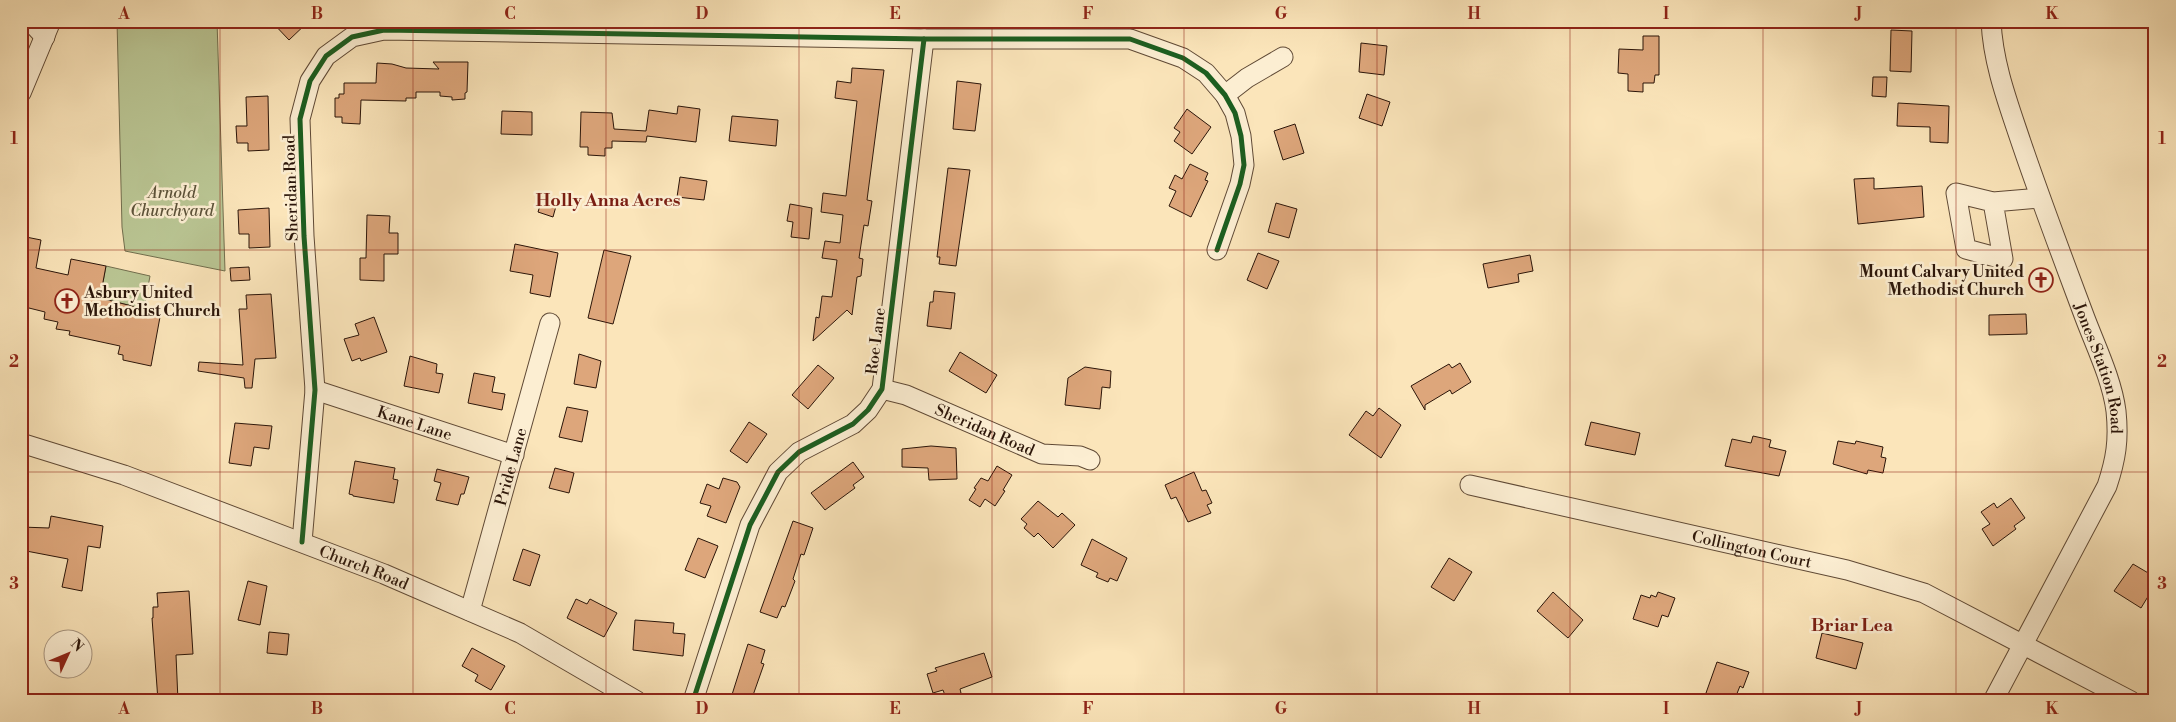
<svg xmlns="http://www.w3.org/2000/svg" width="2176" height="722" viewBox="0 0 2176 722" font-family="'Libre Bodoni',serif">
	<rect width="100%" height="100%" fill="#fbe5ba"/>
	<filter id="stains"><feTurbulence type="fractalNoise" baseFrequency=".004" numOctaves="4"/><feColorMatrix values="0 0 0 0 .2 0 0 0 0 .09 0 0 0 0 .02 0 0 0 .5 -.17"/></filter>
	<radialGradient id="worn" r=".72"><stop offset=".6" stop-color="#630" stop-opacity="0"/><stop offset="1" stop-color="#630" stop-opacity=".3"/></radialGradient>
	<g fill="#bac694" stroke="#726e4e">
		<path d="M117 21H217L225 271 125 251 122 227Z"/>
		<path d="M106 266 150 276 144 309 100 298Z"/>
	</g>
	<g fill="#dda67b" stroke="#2b1509">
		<path d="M271 21H309L289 40Z"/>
		<path d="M1891 30 1912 31 1911 72 1890 71Z"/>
		<path d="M1643 36H1659V75H1655L1654 83H1643V92L1628 91V74L1618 73 1619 49 1643 50Z"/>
		<path d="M1361 43 1387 46 1384 75 1359 72Z"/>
		<path d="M433 62H468L467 92 465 93V99L452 100V97L440 96V92H416V98H406V101L361 100 360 124 342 123V117H335V98H339V94H344V83H376L377 63 392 64 406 68 439 69Z"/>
		<path d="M852 68 884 70 867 200 872 201 868 226 864 225 859 258 863 259 861 276 857 277 852 315 847 310 813 341 816 317 819 318 822 296 832 297 837 260 822 258 825 241 840 243 843 215 821 212 823 193 846 196 857 101 835 98 837 81 851 83Z"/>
		<path d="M1873 77H1887L1886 97 1872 96Z"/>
		<path d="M957 81 981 84 975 131 953 129Z"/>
		<path d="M1367 94 1390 102 1382 126 1359 118Z"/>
		<path d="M268 96 269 150 248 151V143H237L236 126H247L246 97Z"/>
		<path d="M1898 103 1949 106 1948 143 1930 142V127L1897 126Z"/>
		<path d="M678 106 700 109 696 142 647 136 646 142 612 141V148H605V156L588 155V147H580L581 112 612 113 614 129 646 131 649 110 677 114Z"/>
		<path d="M1187 109 1211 127 1192 154 1174 141 1180 132 1174 128Z"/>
		<path d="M502 111 532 112V135L501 134Z"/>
		<path d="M732 116 778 120 776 146 729 141Z"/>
		<path d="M1295 124 1304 153 1283 160 1274 131Z"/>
		<path d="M1190 164 1208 173 1205 180 1208 181 1191 217 1169 206 1176 191 1169 188 1175 175 1182 179Z"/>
		<path d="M948 168 970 170 956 266 939 264 940 257H937Z"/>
		<path d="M680 177 707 181 704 200 677 197Z"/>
		<path d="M1874 178V189L1922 186 1924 217 1858 224 1854 179Z"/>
		<path d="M543 196 558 199 553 217 538 212Z"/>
		<path d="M1276 203 1297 209 1289 238 1268 232Z"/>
		<path d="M790 204 812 208 809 239 791 237 793 222 787 221Z"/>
		<path d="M269 208 270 247 249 248V234H239L238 210Z"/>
		<path d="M367 215 390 216 389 233H398V254H384V281L360 280V258H366Z"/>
		<path d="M21 236 41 240 36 268 68 275 71 259 106 266 100 298 144 309 143 314 160 317 151 366 123 360V355L118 354 120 346 69 335 70 331 56 329 58 322 44 319 45 312 21 306Z"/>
		<path d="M515 244 558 253 550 297 530 293 533 275 510 271Z"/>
		<path d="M604 250 631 256 613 324 588 318Z"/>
		<path d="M1258 253 1279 261 1267 289 1247 280Z"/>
		<path d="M1530 255 1533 271 1518 274 1519 282 1488 288 1483 264Z"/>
		<path d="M249 267 250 280 231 281 230 268Z"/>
		<path d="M934 291 955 293 951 329 927 326 930 302H933Z"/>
		<path d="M271 294 276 358 255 359 252 388H245L244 378 198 371 199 362 243 365 239 309H247L246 295Z"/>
		<path d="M2026 314 2027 334 1989 335V315Z"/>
		<path d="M374 317 387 352 361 361 360 358 352 361 344 339 359 335 355 324Z"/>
		<path d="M960 352 997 375 986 393 949 371Z"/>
		<path d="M579 354 601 361 596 388 574 384Z"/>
		<path d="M410 356 437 364 436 373 443 374 439 393 404 386Z"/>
		<path d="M1460 363 1471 382 1452 394 1450 390 1425 405V410L1411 386 1449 364 1452 368Z"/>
		<path d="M818 365 834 378 808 409 792 395Z"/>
		<path d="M1085 367 1111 371 1110 388 1102 387 1100 409 1065 405 1068 378Z"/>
		<path d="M474 373 495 377 492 392 505 394 502 410 468 403Z"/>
		<path d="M567 407 588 411 582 442 559 437Z"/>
		<path d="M1379 408 1401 425 1381 458 1349 435 1366 411 1373 416Z"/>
		<path d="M749 422 767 434 747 463 730 451Z"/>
		<path d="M1591 422 1640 433 1635 455 1585 445Z"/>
		<path d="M235 423 272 426 269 449 254 447 251 466 229 463Z"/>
		<path d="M1753 436 1771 440 1769 447 1786 451 1779 476 1725 466 1732 439 1751 443Z"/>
		<path d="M1838 441 1855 444 1856 441 1883 447 1881 457 1886 458 1883 473 1868 470 1867 474 1833 464Z"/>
		<path d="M931 446 956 448 957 479 929 480 928 468 902 467V449Z"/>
		<path d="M355 461 395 468 393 479 398 480 394 503 353 496V495L349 494Z"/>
		<path d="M853 462 864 477 853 485 855 488 825 510 811 493Z"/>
		<path d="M997 466 1012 475 1003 490 1005 491 995 506 985 499 980 507 969 500 976 489 974 488 981 478 988 481Z"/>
		<path d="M555 468 574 473 569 493 549 488Z"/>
		<path d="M437 469 469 477 464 494H461L458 505 436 500 441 483 434 481Z"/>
		<path d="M1194 472 1202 491 1206 490 1212 503 1207 505 1211 513 1188 522 1176 497 1171 499 1165 485Z"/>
		<path d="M723 478 737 482 740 487 726 523 707 516 711 506 700 503 707 484 719 489Z"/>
		<path d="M2011 498 2025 518 2014 526 2016 529 1993 546 1982 529 1990 524 1981 512 1994 503 1997 508Z"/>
		<path d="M1038 501 1058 517 1062 513 1075 525 1053 548 1038 533 1034 537 1024 528 1027 524 1021 519Z"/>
		<path d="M51 516 103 526 100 548 88 546 82 591 62 587 68 559 21 550V527L49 528Z"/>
		<path d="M793 521 813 528 804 555 801 554 793 579 795 581 785 607 782 606 777 618 760 612Z"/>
		<path d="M698 538 718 546 705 578 685 570Z"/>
		<path d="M1092 539 1127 558 1117 581 1110 578 1108 582 1096 577 1098 573 1081 565Z"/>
		<path d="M523 549 540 555 530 586 513 580Z"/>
		<path d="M1449 558 1472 572 1454 601 1431 587Z"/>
		<path d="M2133 564 2155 577V585L2141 608 2114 591Z"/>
		<path d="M248 581 267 586 260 625 238 620Z"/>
		<path d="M189 591 193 654 176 655 178 701H158L152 618H153V607H158L157 593Z"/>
		<path d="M1553 592 1583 620 1568 638 1537 611Z"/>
		<path d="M1658 592 1675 598 1668 617 1662 615 1658 627 1633 619 1641 595 1650 598 1651 595 1656 597Z"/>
		<path d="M576 599 587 604 590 599 617 613 604 637 567 618Z"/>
		<path d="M635 620 674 623 673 633 685 634 683 656 633 650Z"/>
		<path d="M269 632 289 634 287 655 267 653Z"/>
		<path d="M1822 633 1863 643 1856 669 1816 658Z"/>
		<path d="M748 644 765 650 761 663 764 664 751 701H730Z"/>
		<path d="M472 648 505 666 491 690 475 681 478 675 462 666Z"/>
		<path d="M984 653 992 677 960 689 961 693 946 698 943 690 933 693 927 674 937 671 935 668Z"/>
		<path d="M1717 662 1749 672 1743 688 1740 686 1734 701H1726L1706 693Z"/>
	</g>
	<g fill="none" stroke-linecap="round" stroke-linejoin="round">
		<g stroke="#5f4935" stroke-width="21">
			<g id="minor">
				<path d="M30 21 45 37"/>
				<path id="s1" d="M1991 21C1993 64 2008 103 2021 142 2041 201 2063 259 2085 318 2096 347 2112 380 2116 411 2119 440 2116 459 2107 486L1993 701"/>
				<path d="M21 93 51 21"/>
				<path d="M1225 95 1247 78 1283 57"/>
				<path d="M1993 202 1956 193 1966 249 2003 259 1993 202 2040 198"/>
				<path id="s2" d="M882 389 906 395 1042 454 1080 456 1090 460"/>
				<path id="s3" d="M315 390 514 455"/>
				<path id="s4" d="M21 443 124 475 384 574 520 633 637 701"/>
				<path id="s5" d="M1470 485 1847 570 1924 593 2131 701"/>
				<path d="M302 542 315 390 304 236 300 119 310 81 326 56 352 37 384 30 924 39H1130L1183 58 1206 73 1225 95 1235 113 1241 136 1244 165 1240 184 1217 250"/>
				<path id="s6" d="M470 611 550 323"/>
				<path d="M693 701 750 525 778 472 799 452 853 424 868 410 882 389 924 39"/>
			</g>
		</g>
		<use href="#minor" stroke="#fceed2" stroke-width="19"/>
		<g stroke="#fceed2" stroke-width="8">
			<g id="cycleway">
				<path d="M302 542 315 390 304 236 300 119 310 81 326 56 352 37 384 30 924 39H1130L1183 58 1206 73 1225 95 1235 113 1241 136 1244 165 1240 184 1217 250"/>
				<path d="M693 701 750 525 778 472 799 452 853 424 868 410 882 389 924 39"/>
			</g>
		</g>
		<use href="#cycleway" stroke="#1b5e20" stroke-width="5"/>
	</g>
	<path fill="none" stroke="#8f2418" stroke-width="1" stroke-opacity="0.55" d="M220 21V701M413 21V701M606 21V701M799 21V701M992 21V701M1184 21V701M1377 21V701M1570 21V701M1763 21V701M1956 21V701M21 250H2155M21 472H2155"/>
	<defs>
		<g id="church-ring" transform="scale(1.25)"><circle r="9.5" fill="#fceed2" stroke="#8f2418" stroke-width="1.5"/><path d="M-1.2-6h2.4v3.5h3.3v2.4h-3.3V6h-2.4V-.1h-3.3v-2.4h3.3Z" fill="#8f2418"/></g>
	</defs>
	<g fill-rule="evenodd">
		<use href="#church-ring" x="2041" y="280"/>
		<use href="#church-ring" x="67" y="301"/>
	</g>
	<g text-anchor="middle" stroke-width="5" stroke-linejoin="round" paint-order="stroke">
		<g font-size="16" fill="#2b1509" stroke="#fceed2">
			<text transform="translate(290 188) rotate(-92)" y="6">Sheridan Road</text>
			<text transform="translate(875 341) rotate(-83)" y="6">Roe Lane</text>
			<text dy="6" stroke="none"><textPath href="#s1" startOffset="365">Jones Station Road</textPath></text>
			<text dy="6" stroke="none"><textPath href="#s3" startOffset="105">Kane Lane</textPath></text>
			<text dy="6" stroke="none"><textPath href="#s2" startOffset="111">Sheridan Road</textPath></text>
			<text dy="6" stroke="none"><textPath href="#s6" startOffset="150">Pride Lane</textPath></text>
			<text dy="6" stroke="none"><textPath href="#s5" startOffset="289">Collington Court</textPath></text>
			<text dy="6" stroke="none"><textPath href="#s4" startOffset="365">Church Road</textPath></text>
		</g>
		<g font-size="16" font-style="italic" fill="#5d533a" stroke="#fceed2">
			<text x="172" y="198">Arnold<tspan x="172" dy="18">Churchyard</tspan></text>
		</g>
		<g font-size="16" font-weight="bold" fill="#2b1509" stroke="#fceed2" text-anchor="end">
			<text x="2024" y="277">Mount Calvary United<tspan x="2024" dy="18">Methodist Church</tspan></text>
			<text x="84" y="298" text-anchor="start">Asbury United<tspan x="84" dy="18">Methodist Church</tspan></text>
		</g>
		<g font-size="18" font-weight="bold" fill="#7a1f14" stroke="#fceed2">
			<text x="608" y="206">Holly Anna Acres</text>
			<text x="1852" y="631">Briar Lea</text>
		</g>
	</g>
	<rect width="2176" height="722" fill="none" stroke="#fbe5ba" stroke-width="55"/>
	<g transform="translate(68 654) rotate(46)"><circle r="24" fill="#fceed2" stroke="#a89782"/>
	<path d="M0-4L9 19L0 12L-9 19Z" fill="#8f2418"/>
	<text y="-8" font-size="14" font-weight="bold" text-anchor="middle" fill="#2b1509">N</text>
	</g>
	<rect x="28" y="28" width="2120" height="666" fill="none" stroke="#8f2418" stroke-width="2"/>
	<g font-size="16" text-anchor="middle" font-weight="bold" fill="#8f2418">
		<text x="124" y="19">A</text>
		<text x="317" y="19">B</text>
		<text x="510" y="19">C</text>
		<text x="702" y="19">D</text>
		<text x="895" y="19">E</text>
		<text x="1088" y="19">F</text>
		<text x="1281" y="19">G</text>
		<text x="1474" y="19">H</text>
		<text x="1666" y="19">I</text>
		<text x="1859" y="19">J</text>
		<text x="2052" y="19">K</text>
		<text x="14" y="144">1</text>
		<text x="2162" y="144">1</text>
		<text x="14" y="367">2</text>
		<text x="2162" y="367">2</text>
		<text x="14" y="589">3</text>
		<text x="2162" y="589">3</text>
		<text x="124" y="714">A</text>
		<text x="317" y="714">B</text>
		<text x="510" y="714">C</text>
		<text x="702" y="714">D</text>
		<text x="895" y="714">E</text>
		<text x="1088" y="714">F</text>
		<text x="1281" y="714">G</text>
		<text x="1474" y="714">H</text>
		<text x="1666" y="714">I</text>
		<text x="1859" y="714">J</text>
		<text x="2052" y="714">K</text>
	</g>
	<rect width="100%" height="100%" filter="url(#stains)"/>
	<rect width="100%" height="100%" fill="url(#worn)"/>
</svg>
